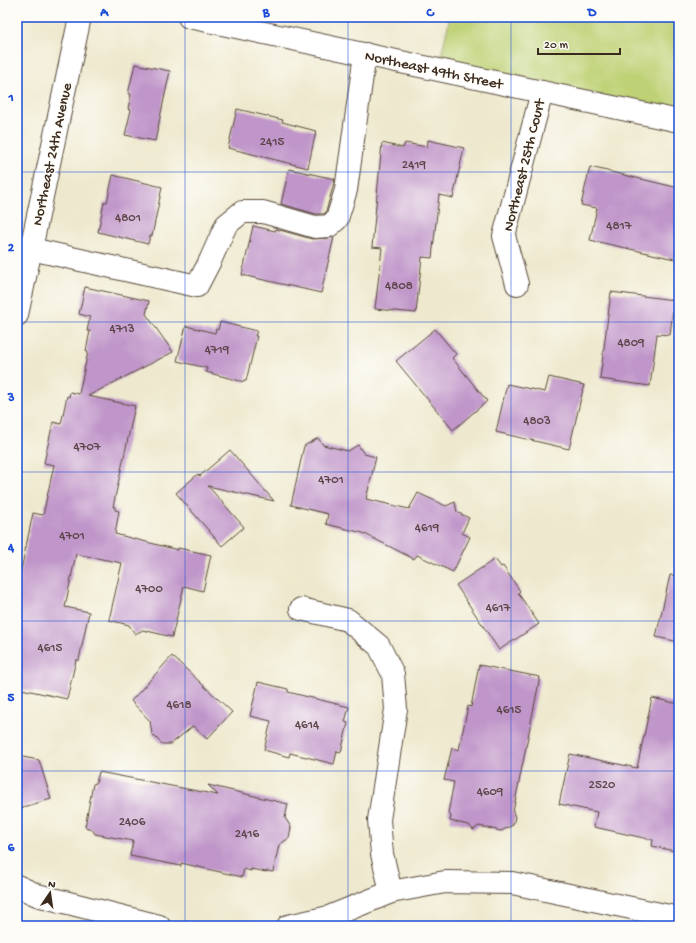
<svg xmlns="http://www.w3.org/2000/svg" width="696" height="943" viewBox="0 0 696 943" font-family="'Gochi Hand',sans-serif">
	<rect width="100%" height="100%" fill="#fdfcf7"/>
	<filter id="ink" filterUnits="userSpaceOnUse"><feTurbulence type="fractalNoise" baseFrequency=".025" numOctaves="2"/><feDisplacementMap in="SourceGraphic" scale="8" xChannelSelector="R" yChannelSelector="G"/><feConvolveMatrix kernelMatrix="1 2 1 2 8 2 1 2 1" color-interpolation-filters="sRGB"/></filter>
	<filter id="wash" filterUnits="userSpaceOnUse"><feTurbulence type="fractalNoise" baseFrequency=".012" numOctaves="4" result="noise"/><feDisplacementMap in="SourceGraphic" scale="16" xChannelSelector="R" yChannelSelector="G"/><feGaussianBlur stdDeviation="0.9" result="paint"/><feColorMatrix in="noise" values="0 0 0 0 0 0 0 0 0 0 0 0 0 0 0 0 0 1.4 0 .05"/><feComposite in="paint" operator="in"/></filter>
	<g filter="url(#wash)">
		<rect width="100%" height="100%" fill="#eee9ce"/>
		<path fill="#bed174" stroke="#7c7e49" d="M450 17H679V112L440 60Z"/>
		<g id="blocks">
			<g fill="#c095c9">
				<path d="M135 64 170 71 155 141 125 135 131 110 128 109 131 94H128Z"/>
				<path d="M237 109 283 120 282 122 316 131 308 168 228 148Z"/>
				<path d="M428 140 464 148 453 198 439 195 432 258 422 257 416 313 375 309 382 248 372 247 382 143 403 148 405 143 427 147Z"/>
				<path d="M590 167 679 188V260L590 240 597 208 581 205Z"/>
				<path d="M289 169 335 179 326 212 324 214H316L281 204Z"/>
				<path d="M113 175 162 187 152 236H150L148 244 98 232 104 202H107Z"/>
				<path d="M253 226 275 231 276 229 312 239 330 238 334 237 321 293 242 275Z"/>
				<path d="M85 287 149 301 146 314 173 352 88 396 135 406 113 507H115V510L119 511 115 534 178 550V548L211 555 203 591 184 586 172 637 143 630 135 634 129 625 109 620 122 563 76 554 65 607 89 612 79 660H76L67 699 17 688V589L33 513 43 515 54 465 44 463 53 422 61 424 67 396 69 397 70 392 79 394 88 352 86 351 90 331H87L90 317 79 314Z"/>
				<path d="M611 292 674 300 670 335 657 334 650 386 600 379Z"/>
				<path d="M220 322 257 331 255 336H257L246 381H244V382L206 372 207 368 177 361 186 326 215 333 216 329 218 330Z"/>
				<path d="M435 329 456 354 452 358 487 401 453 430 396 361Z"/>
				<path d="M549 377 584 385 569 449 496 432 507 384 545 392Z"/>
				<path d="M318 438 323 445 348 451 358 445 364 454 376 457 366 499 409 509 418 493 446 506 455 502 457 512 469 518 462 533 470 537 453 572 417 555 414 559 363 533 326 524 328 514 291 505 304 446Z"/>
				<path d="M230 450 274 501 208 486 244 527 222 546 176 493 198 474 200 476Z"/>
				<path d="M495 559 501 567 503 566 520 591 518 593 539 624 499 650 456 585Z"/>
				<path d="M670 575 679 576V642L656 637Z"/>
				<path d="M172 656 232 712 207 739 193 726 171 744H162L152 734 150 721 131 701Z"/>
				<path d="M479 665 540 677 513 812 515 817 513 825 501 831 479 826 473 830 469 825 450 821 451 816 448 813 454 782 444 780 452 748 459 750 468 706 471 707Z"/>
				<path d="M258 682 288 689V692L349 707 345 722 348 723 341 752 337 751 334 764 290 753 289 757 264 750 271 721 250 716Z"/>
				<path d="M652 698 679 704V852L652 846 653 840 594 827 597 812 559 804 570 754 637 768Z"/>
				<path d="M17 756 39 760 51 799 17 809Z"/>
				<path d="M99 772 218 795 208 785 288 804 285 818 291 827 289 838 279 845 273 872 267 871 266 872 251 869V871L244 869 242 877 181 863V866L130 856 133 841 95 834 92 829 85 827 93 784 96 783Z"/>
			</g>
		</g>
	</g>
	<g filter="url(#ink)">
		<use href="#blocks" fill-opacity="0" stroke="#564738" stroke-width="1"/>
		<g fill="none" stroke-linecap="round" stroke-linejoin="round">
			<g stroke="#564738" stroke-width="24">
				<g id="minor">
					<path d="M189 17 679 121"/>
					<path d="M31 249 197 286 210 261 226 225 242 212H263L315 227 329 226 337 219 346 190 365 54"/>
					<path d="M517 284 504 236 542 92"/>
					<path d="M17 315 80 17"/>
					<path d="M301 609 348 620 379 646 393 674 396 709 379 820 382 854 391 892"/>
					<path d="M17 886 37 895 159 926"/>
					<path d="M288 926 329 917 391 892 445 882 512 883 679 918"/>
				</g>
			</g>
			<use href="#minor" stroke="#fff" stroke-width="22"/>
		</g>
	</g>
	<path fill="none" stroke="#1d4ed8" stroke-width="1" stroke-opacity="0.55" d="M185 17V926M348 17V926M511 17V926M17 172H679M17 322H679M17 472H679M17 621H679M17 771H679"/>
	<g text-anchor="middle" stroke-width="3" stroke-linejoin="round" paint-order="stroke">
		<g font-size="13" fill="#5c4549">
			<text x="272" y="145">2415</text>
			<text x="414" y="168">2419</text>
			<text x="128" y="221">4801</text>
			<text x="619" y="229">4817</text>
			<text x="399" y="289">4808</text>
			<text x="122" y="332">4713</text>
			<text x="631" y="346">4809</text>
			<text x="217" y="353">4719</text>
			<text x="537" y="424">4803</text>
			<text x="87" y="450">4707</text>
			<text x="331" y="483">4701</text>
			<text x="427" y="531">4619</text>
			<text x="72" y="539">4701</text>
			<text x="149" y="592">4700</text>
			<text x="498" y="611">4617</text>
			<text x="50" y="651">4615</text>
			<text x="179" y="708">4618</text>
			<text x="509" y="713">4615</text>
			<text x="307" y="728">4614</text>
			<text x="602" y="788">2520</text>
			<text x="490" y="795">4609</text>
			<text x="132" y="825">2406</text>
			<text x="247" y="837">2416</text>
		</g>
		<g font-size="15" fill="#3b2a1e" stroke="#fdfcf7">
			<text transform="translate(434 69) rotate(12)" y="5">Northeast 49th Street</text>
			<text transform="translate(51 154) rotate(-78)" y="5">Northeast 24th Avenue</text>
			<text transform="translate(523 165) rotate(-76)" y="5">Northeast 25th Court</text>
		</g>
	</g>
	<rect width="696" height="943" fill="none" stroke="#fdfcf7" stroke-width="44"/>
	<g transform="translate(50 893) rotate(13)" stroke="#fdfcf7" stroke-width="3" paint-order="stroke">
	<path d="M0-3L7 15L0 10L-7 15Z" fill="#3b2a1e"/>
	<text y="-6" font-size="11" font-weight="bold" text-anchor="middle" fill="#3b2a1e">N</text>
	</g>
	<path d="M538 48v6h82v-6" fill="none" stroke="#3b2a1e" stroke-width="2"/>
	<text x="544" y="48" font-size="12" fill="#3b2a1e" stroke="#fdfcf7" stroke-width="3" paint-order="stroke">20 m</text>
	<rect x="22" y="22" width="652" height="899" fill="none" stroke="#1d4ed8" stroke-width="1.5"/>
	<g font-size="13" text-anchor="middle" font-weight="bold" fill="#1d4ed8">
		<text x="104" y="16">A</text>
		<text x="266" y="16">B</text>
		<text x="430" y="16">C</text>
		<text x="592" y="16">D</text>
		<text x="11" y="101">1</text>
		<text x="11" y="251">2</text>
		<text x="11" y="401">3</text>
		<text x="11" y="551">4</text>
		<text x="11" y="701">5</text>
		<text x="11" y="851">6</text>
	</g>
</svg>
